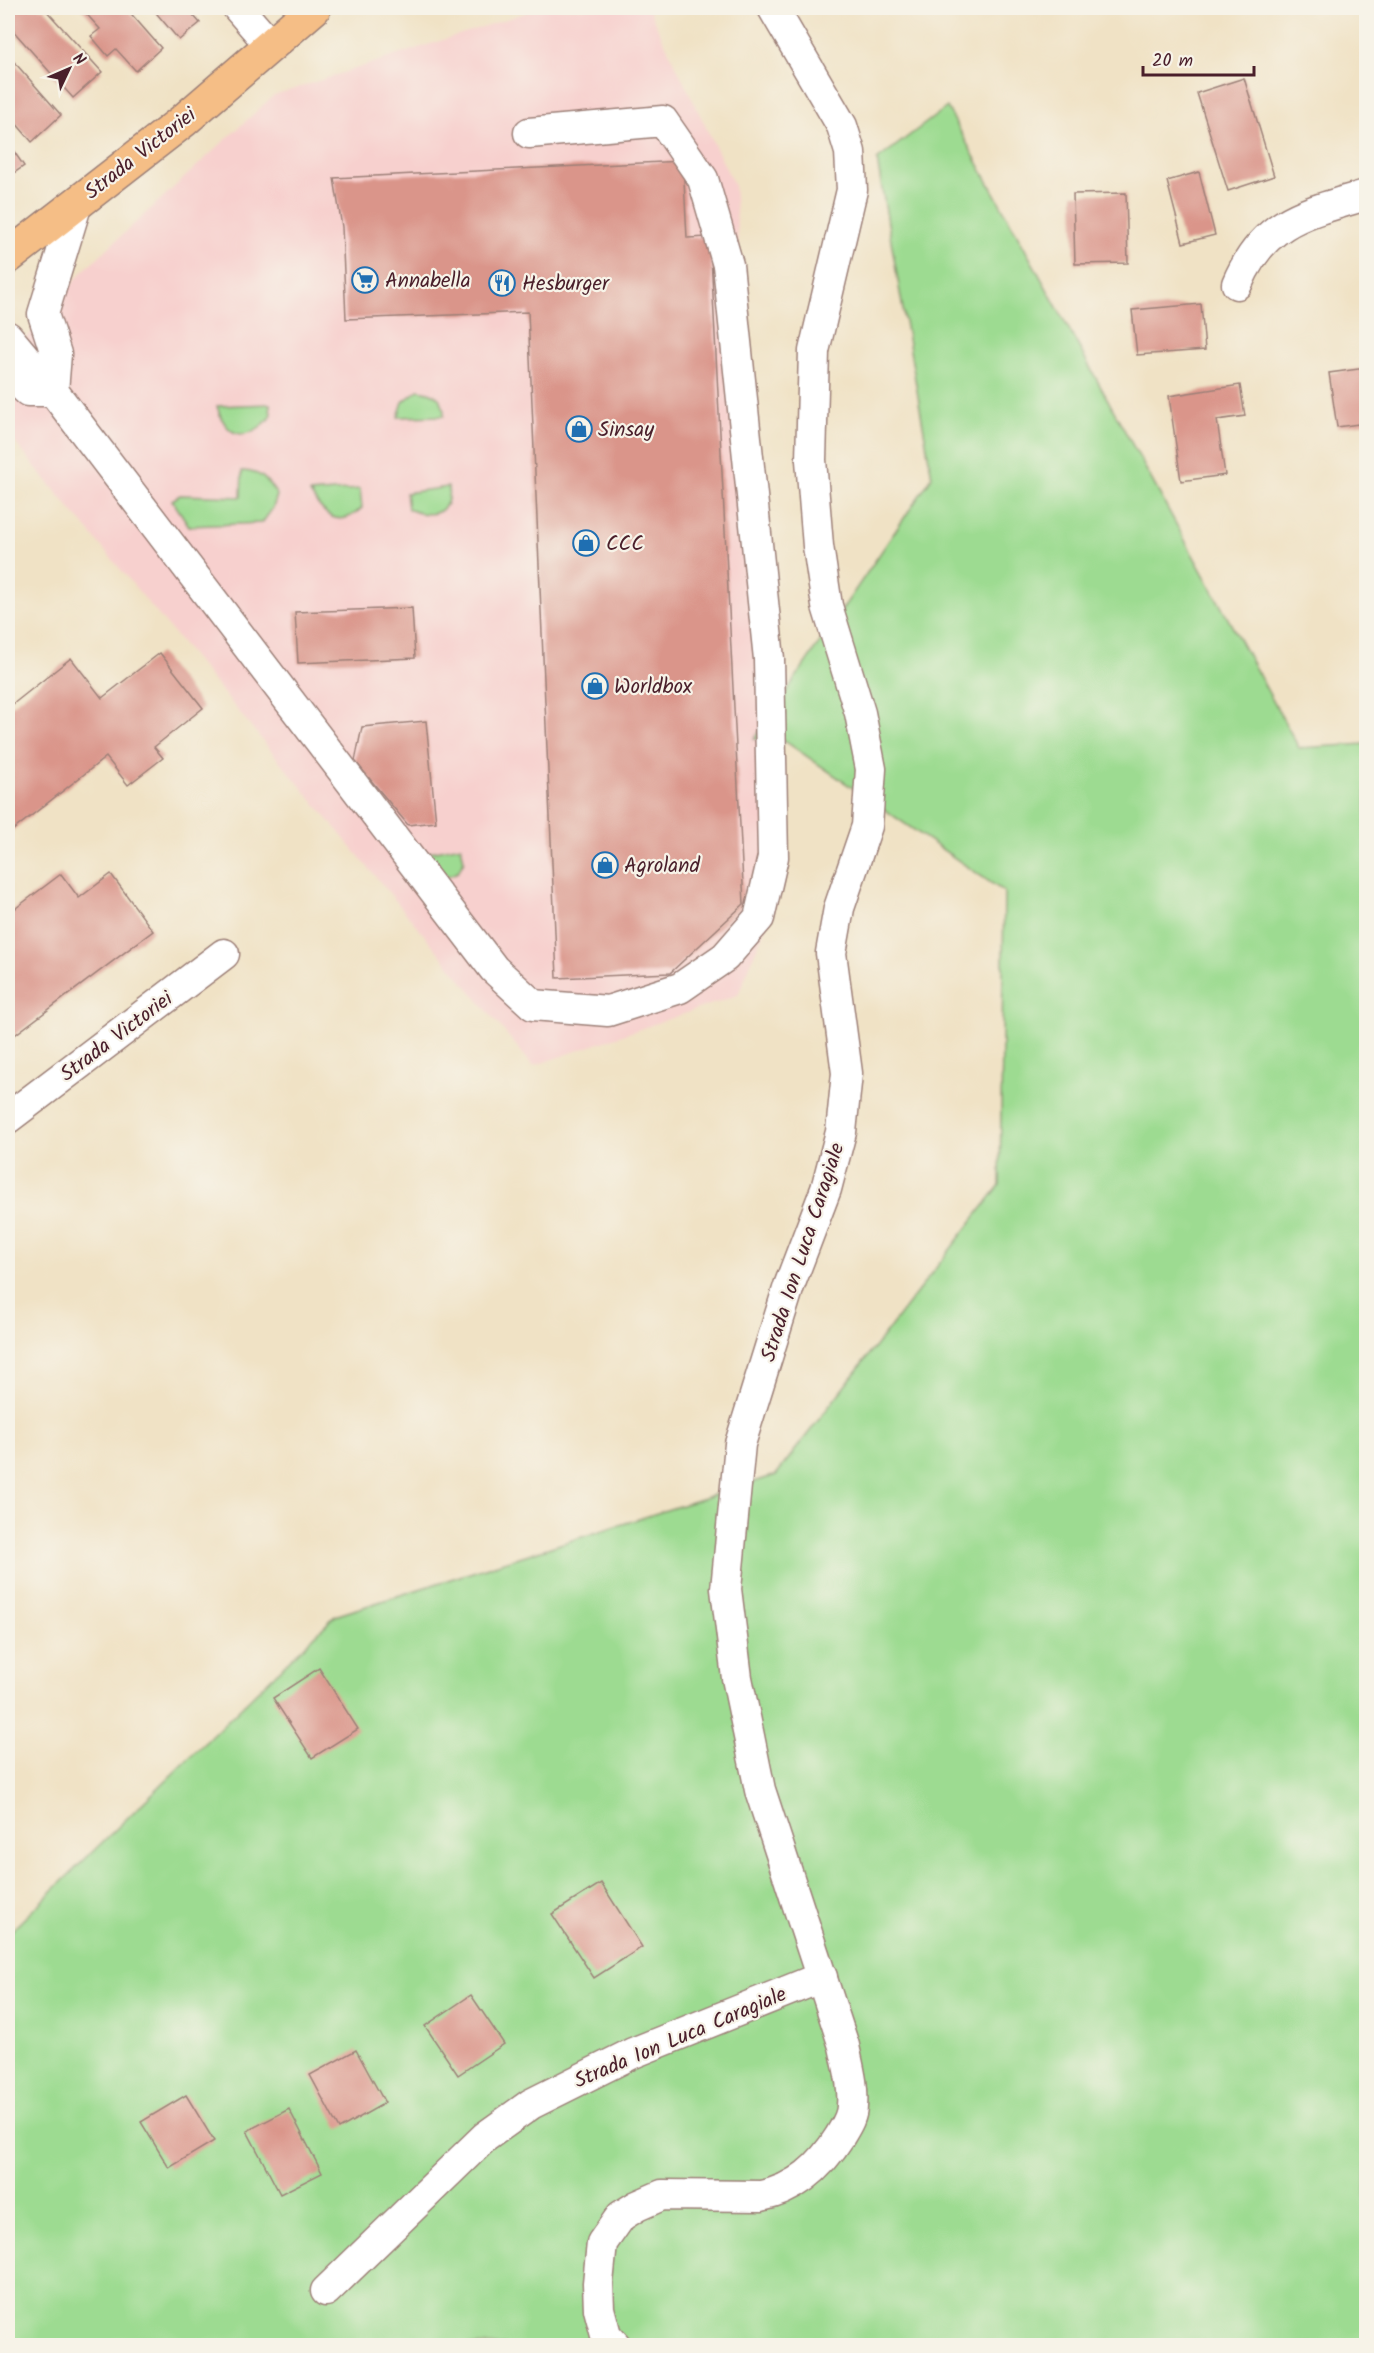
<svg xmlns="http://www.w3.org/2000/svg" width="1374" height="2353" viewBox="0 0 1374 2353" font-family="Kalam,sans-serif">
	<rect width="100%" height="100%" fill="#f7f3e8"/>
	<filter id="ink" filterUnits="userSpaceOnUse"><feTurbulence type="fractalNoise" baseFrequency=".0167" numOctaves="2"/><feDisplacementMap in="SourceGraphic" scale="12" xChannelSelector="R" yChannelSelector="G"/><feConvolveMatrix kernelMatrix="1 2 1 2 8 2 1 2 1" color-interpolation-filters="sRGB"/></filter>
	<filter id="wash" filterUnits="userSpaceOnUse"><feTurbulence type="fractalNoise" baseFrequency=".008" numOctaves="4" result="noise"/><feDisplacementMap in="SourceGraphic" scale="24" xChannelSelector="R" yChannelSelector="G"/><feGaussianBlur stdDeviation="1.35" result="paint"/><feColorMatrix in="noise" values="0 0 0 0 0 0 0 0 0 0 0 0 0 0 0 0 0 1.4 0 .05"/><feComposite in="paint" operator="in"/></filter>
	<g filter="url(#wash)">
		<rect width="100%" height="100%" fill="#f0e2c5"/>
		<path fill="#f7d0ce" d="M540 8H648L734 185 785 879 738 995 533 1066 8 434V360L83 271 273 96Z"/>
		<g fill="#9ddb91" stroke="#747d5e" stroke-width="1.5">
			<path d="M947 107 1299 748 1366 744V2345L8 2346V1934L335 1616 776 1475 1000 1185 1004 892 786 742 754 739 932 477 877 160Z"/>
			<path d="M418 390C436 392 444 398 444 416L398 417 403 402Z"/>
			<path d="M270 404 271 417C247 442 227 440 217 406Z"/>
			<path d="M242 471C261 471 267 480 277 495L273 508 262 523 189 526 172 500 180 495 241 497Z"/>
			<path d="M448 487C452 516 429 518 408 509L406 493Z"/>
			<path d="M360 489 362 508C338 530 324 515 310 493Z"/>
			<path d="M461 846 464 861 458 872 436 881 424 853Z"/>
		</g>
		<g id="blocks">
			<g fill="#da958a">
				<path d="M8 8H44L102 72 73 98 8 25Z"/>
				<path d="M81 8H126L161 48 136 71 116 49 108 56 91 36 100 29Z"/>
				<path d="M152 8H187L200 23 179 40Z"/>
				<path d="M8 55 61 115 32 142 8 114Z"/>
				<path d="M1244 78 1274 176 1228 191 1197 93Z"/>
				<path d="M8 143 24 166 8 177Z"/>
				<path d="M683 161 687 238 710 237 744 904 670 973 557 978 528 312 346 319 342 227 334 178Z"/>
				<path d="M1199 172 1215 235 1183 243 1167 181Z"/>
				<path d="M1126 193 1128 263 1075 264 1073 194Z"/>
				<path d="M1201 304 1205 350 1137 355 1132 310Z"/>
				<path d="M1366 368V423L1337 427 1329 373Z"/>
				<path d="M1240 385 1245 416 1217 420 1225 475 1181 481 1169 396Z"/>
				<path d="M412 608 415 658 298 663 295 612Z"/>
				<path d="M160 653 203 708 154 747 163 758 128 785 106 757 8 834V708L71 658 102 698Z"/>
				<path d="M426 721 436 822 408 825 355 761 362 727Z"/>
				<path d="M61 874 79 898 111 874 153 931 8 1040V914Z"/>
				<path d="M319 1668 358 1729 312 1758 273 1698Z"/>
				<path d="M601 1883 642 1947 594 1978 552 1914Z"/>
				<path d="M471 1995 504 2044 458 2075 425 2026Z"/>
				<path d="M356 2050 385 2103 339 2129 310 2075Z"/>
				<path d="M186 2095 214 2141 169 2168 141 2122Z"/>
				<path d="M289 2109 322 2173 280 2194 247 2131Z"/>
			</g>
		</g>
	</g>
	<g filter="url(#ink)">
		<use href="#blocks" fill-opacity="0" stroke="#9d8078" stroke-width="1.5"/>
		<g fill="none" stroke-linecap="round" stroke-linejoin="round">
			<g stroke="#9d8078" stroke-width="33">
				<g id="minor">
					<path d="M238 8 271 46"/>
					<path d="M1237 284C1264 220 1305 213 1366 195"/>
					<path d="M8 337 53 391 494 969 533 1005 608 1011 680 988 725 957 759 918 773 857 769 659 728 265 703 179 663 121 529 133"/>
					<path d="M8 373 28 391H53"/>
					<path d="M53 391 56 354 43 314 77 203"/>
					<path d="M8 1118 224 954"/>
					<path d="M326 2291 485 2137 531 2104 633 2053 822 1977"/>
					<path d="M616 2346 606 2335 599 2309 598 2283 602 2243 621 2216 637 2206 662 2195 761 2196C797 2189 821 2166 840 2136 845 2127 852 2118 852 2106 854 2086 848 2066 844 2046L760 1790 737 1678 726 1589 740 1444 789 1286 826 1189 841 1132 847 1073 831 953 839 908 867 826 871 769 860 713 827 606 818 546 811 460 814 351 852 190 850 152 842 126 773 8"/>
				</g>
			</g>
			<g stroke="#9d8078" stroke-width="36">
				<path id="primary" d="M8 257 183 121 314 8"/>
			</g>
			<use href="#minor" stroke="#fff" stroke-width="30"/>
			<use href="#primary" stroke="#f5be86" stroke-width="33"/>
		</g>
	</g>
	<defs>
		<g id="supermarket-ring" transform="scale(1.35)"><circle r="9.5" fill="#f7f3e8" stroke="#1f6fb2" stroke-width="1.5"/><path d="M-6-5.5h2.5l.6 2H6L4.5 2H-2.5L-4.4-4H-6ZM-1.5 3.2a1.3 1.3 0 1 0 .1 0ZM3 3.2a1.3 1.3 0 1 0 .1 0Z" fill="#1f6fb2"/></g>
		<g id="restaurant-ring" transform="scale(1.35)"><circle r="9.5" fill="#f7f3e8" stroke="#1f6fb2" stroke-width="1.5"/><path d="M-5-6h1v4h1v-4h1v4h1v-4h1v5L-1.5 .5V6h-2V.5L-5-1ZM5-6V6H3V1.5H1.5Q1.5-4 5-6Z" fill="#1f6fb2"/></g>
		<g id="shop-ring" transform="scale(1.35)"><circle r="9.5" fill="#f7f3e8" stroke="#1f6fb2" stroke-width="1.5"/><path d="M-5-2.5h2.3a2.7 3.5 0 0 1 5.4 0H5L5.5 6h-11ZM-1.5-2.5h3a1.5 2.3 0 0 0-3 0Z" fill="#1f6fb2"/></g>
	</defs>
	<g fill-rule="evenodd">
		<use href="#supermarket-ring" x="365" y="280"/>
		<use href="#restaurant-ring" x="502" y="283"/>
		<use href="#shop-ring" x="579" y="429"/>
		<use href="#shop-ring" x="586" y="543"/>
		<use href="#shop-ring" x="595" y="686"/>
		<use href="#shop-ring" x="605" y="865"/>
	</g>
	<g text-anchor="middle" stroke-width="4.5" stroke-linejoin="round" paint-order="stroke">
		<g font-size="21" fill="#4a1f2b" stroke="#f7f3e8">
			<text transform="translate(140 153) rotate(-38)" y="7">Strada Victoriei</text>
			<text transform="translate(116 1036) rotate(-37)" y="7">Strada Victoriei</text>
			<text transform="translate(802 1252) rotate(-72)" y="7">Strada Ion Luca Caragiale</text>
			<text transform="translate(680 2037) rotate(-23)" y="7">Strada Ion Luca Caragiale</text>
		</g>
		<g font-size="21" fill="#4a1f2b" stroke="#f7f3e8" text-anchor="start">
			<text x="385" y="287">Annabella</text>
			<text x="522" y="290">Hesburger</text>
			<text x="598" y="436">Sinsay</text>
			<text x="606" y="550">CCC</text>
			<text x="614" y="693">Worldbox</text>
			<text x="624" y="872">Agroland</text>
		</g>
	</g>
	<rect width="1374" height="2353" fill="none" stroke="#f7f3e8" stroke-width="30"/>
	<g transform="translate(69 69) rotate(46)" stroke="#f7f3e8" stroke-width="4.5" paint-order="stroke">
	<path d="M0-4.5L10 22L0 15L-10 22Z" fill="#4a1f2b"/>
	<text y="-9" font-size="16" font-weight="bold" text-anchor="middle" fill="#4a1f2b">N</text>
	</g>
	<path d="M1143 66v9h111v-9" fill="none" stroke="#4a1f2b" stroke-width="3"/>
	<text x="1152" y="66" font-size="18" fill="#4a1f2b" stroke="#f7f3e8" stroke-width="4.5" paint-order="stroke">20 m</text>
</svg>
